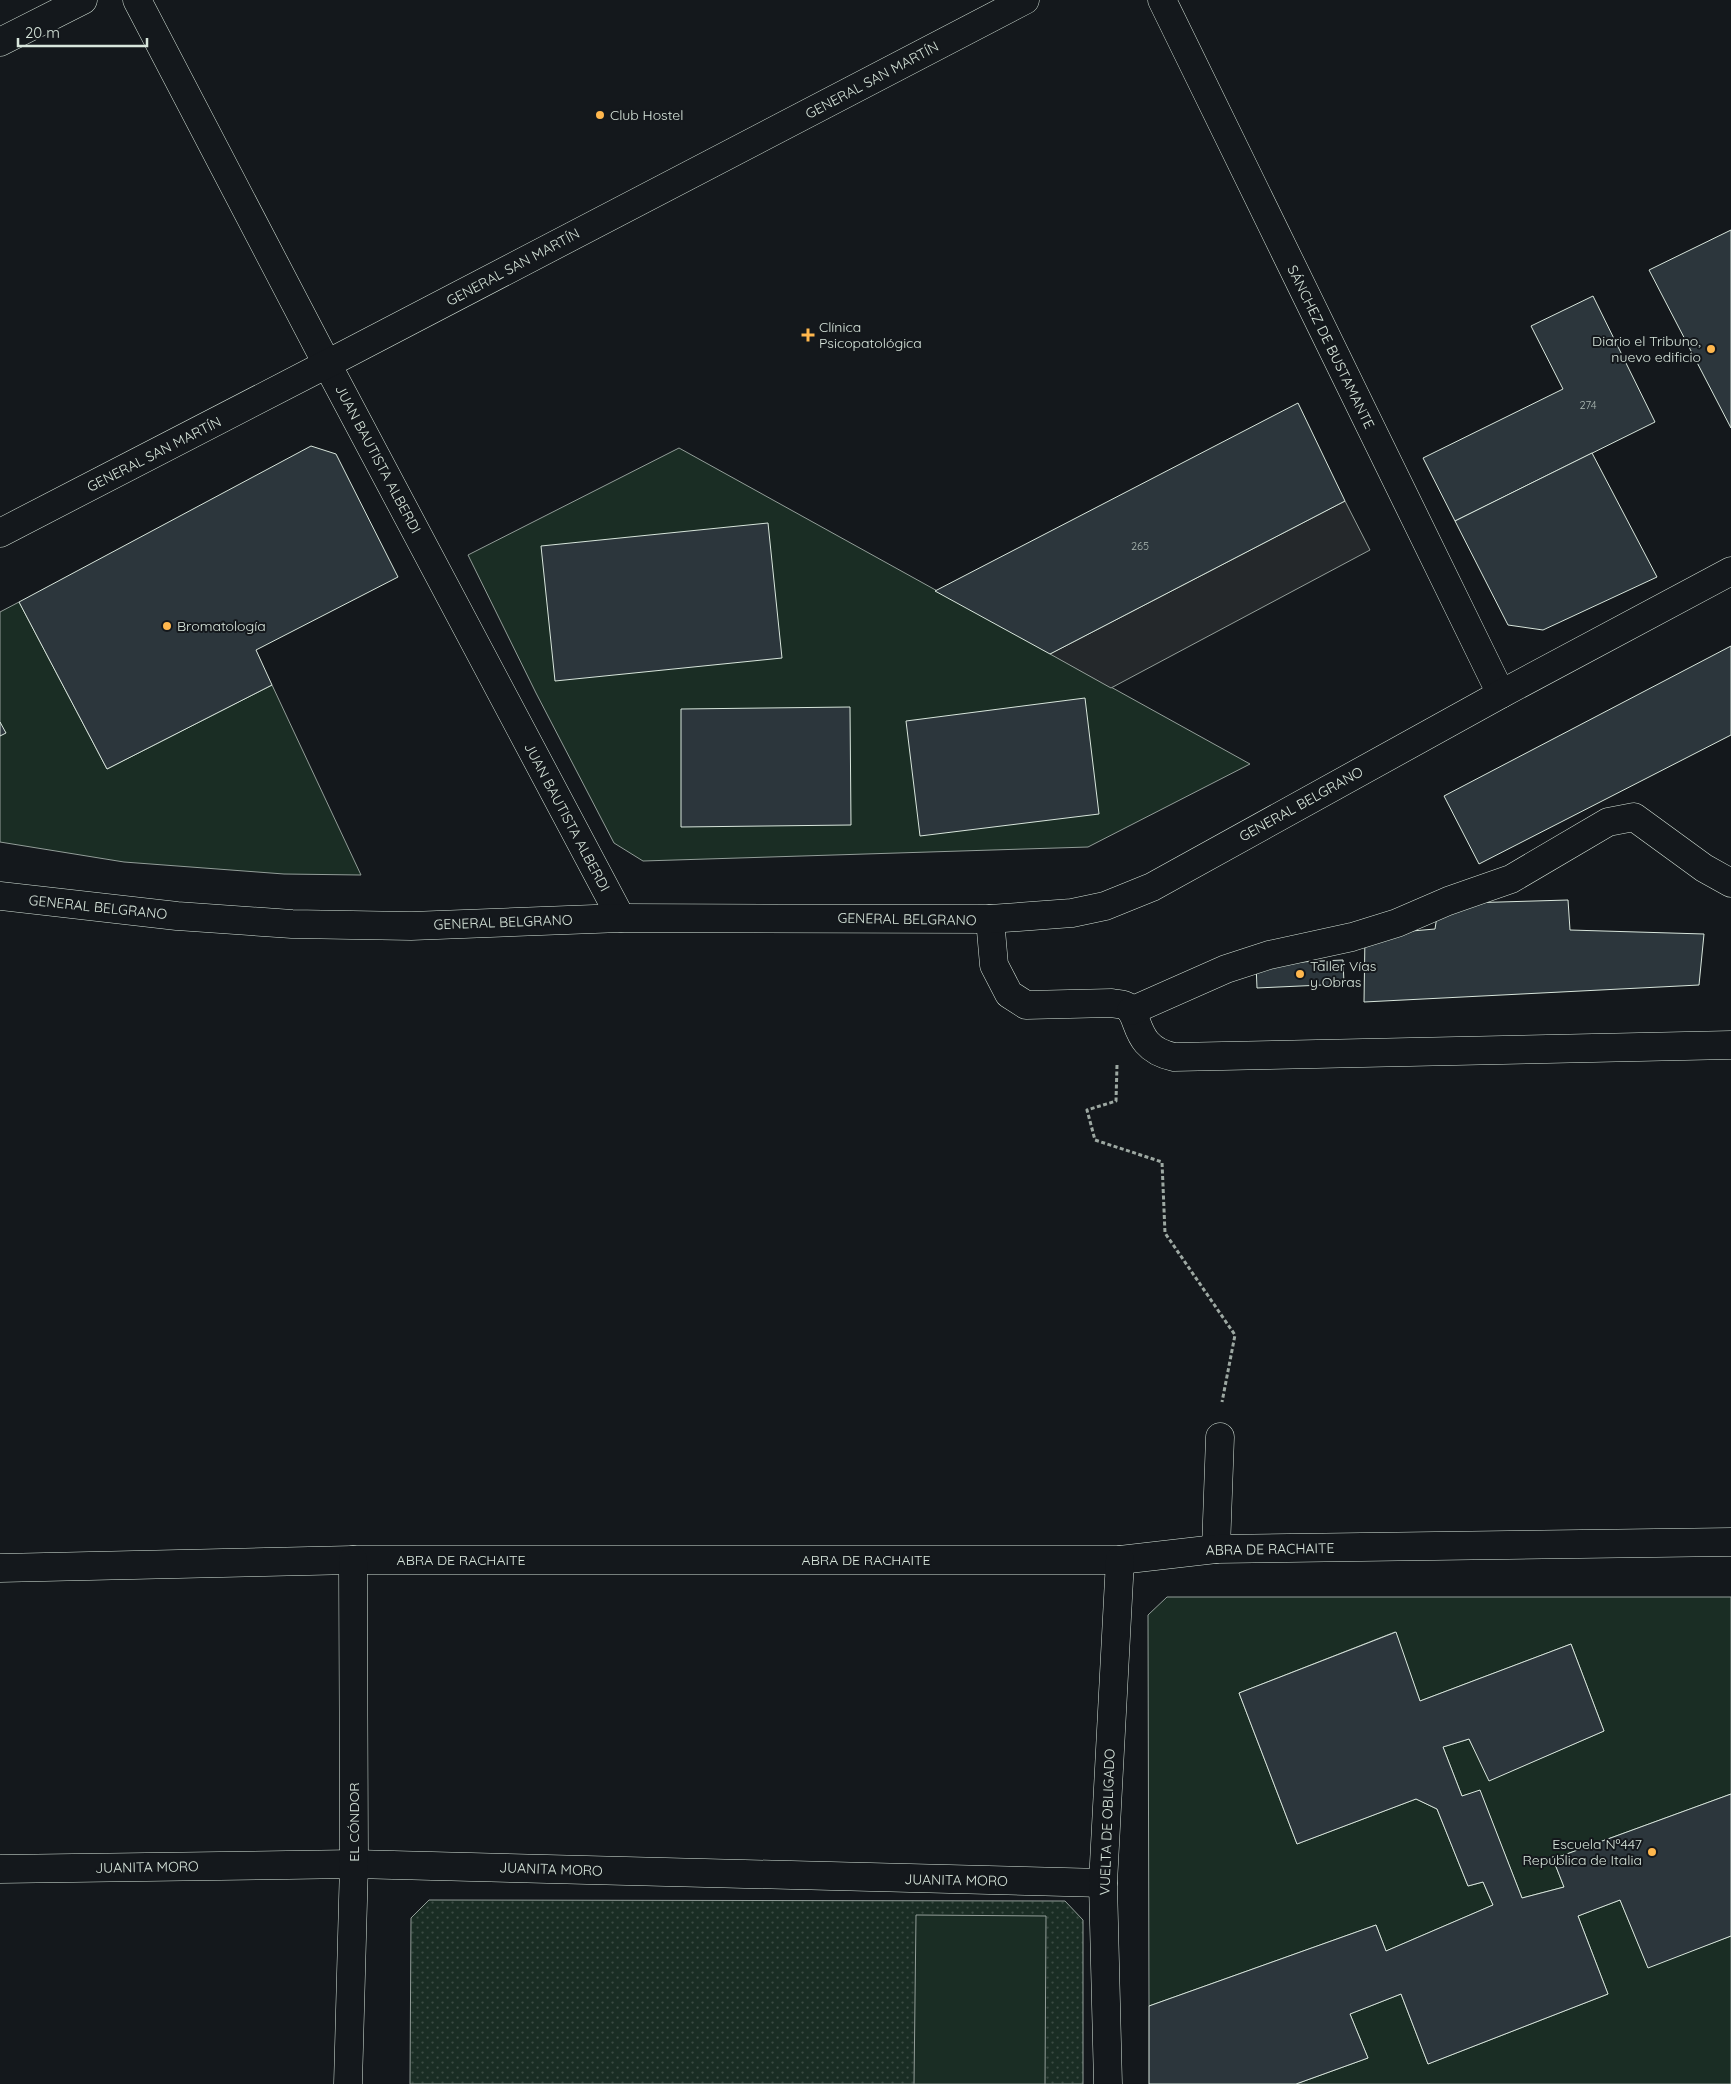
<svg xmlns="http://www.w3.org/2000/svg" width="1731" height="2084" viewBox="0 0 1731 2084" font-family="Quicksand,sans-serif">
	<defs>
		<pattern id="park-dots" width="8" height="8" patternUnits="userSpaceOnUse" patternTransform="scale(1.25)"><rect width="8" height="8" fill="#1a2d24"/><path d="M2 2h.1M6 6h.1" fill="none" stroke="#3b4b43" stroke-width="1.8" stroke-linecap="round"/></pattern>
	</defs>
	<rect width="100%" height="100%" fill="#14181c"/>
	<path fill="url(#park-dots)" stroke="#939e99" d="M429 1900 1065 1901 1083 1920V2084H410L411 1918Z"/>
	<g fill="#1a2d24" stroke="#939e99">
		<path d="M679 448 1250 764 1088 847 643 861 614 843 536 693 468 555Z"/>
		<path d="M19 602 107 769 272 685 361 875 284 874 124 862 0 842V612Z"/>
		<path d="M1167 1597H1731V1794L1553 1859 1564 1887 1522 1898 1480 1791 1462 1796 1443 1747 1469 1739 1490 1780 1604 1731 1571 1644 1420 1701 1395 1632 1239 1693 1297 1844 1416 1799 1437 1809 1468 1886 1483 1882 1493 1905 1386 1951 1376 1925 1149 2006 1148 1615Z"/>
		<path d="M1620 1900 1648 1967 1731 1936V2084H1296L1368 2058 1350 2014 1401 1994 1428 2064 1608 1994 1578 1916Z"/>
		<path d="M916 1915 1046 1916 1045 2084H914Z"/>
	</g>
	<path fill="#24282b" stroke="#939e99" d="M1345 501 1370 550 1111 688 1050 654Z"/>
	<g fill="#2c363c" stroke="#d8e6dc">
		<path d="M1731 230V428L1649 270Z"/>
		<path d="M1593 296 1655 422 1455 521 1423 458 1563 389 1531 326Z"/>
		<path d="M1298 403 1345 501 1050 654 935 591Z"/>
		<path d="M311 446 336 454 398 577 256 650 272 685 107 769 19 602Z"/>
		<path d="M1592 453 1657 577 1543 630 1508 625 1455 521Z"/>
		<path d="M768 523 782 658 555 681 541 546Z"/>
		<path d="M1731 646V735L1479 864 1444 796Z"/>
		<path d="M1085 698 1099 814 920 836 906 721Z"/>
		<path d="M850 707 851 825 681 827V709Z"/>
		<path d="M0 722 6 733 0 736Z"/>
		<path d="M1568 900 1570 930 1704 934 1699 985 1364 1002 1365 935 1435 929 1437 916 1466 903Z"/>
		<path d="M1343 960 1344 984 1257 988 1256 964Z"/>
		<path d="M1396 1632 1420 1701 1571 1644 1604 1731 1489 1781 1469 1739 1443 1747 1462 1796 1480 1790 1522 1898 1564 1887 1553 1859 1731 1794V1936L1648 1968 1620 1900 1578 1916 1608 1994 1428 2064 1401 1994 1350 2014 1368 2058 1296 2084H1149V2006L1376 1925 1386 1951 1493 1905 1483 1882 1468 1886 1437 1809 1416 1799 1297 1844 1239 1693Z"/>
	</g>
	<g fill="none" stroke-linecap="round" stroke-linejoin="round">
		<g stroke="#d8e6dc" stroke-width="29">
			<g id="minor">
				<path d="M137 0 327 364 621 918"/>
				<path d="M1162 0 1501 694"/>
				<path d="M0 42 83 0"/>
				<path d="M0 533 327 364 1025 0"/>
				<path d="M990 919 994 965 1009 994 1026 1005 1112 1003C1115 1004 1121 1004 1124 1005 1142 1011 1130 1048 1174 1057L1731 1045"/>
				<path d="M1131 1011 1226 969 1269 955 1352 937 1397 923 1448 901 1511 879 1608 822 1634 817 1704 868 1731 883"/>
				<path d="M1216 1549 1220 1437"/>
				<path d="M0 1568 353 1560H1120L1216 1549 1731 1542"/>
				<path d="M0 1869 354 1864 1103 1883"/>
				<path d="M348 2084 354 1864 353 1560"/>
				<path d="M1108 2084 1103 1883 1120 1560"/>
			</g>
		</g>
		<g stroke="#d8e6dc" stroke-width="29">
			<path id="major" d="M0 896 177 916 292 924 411 926 621 918 990 919 1072 913 1105 906 1152 887 1501 694 1731 571"/>
		</g>
		<path stroke="#9da8a2" stroke-width="3" stroke-dasharray="4 2.5" stroke-linecap="butt" d="M1117 1065 1116 1101 1087 1110 1095 1140 1162 1162 1165 1233 1235 1335 1222 1402"/>
		<use href="#minor" stroke="#14181c" stroke-width="28"/>
		<use href="#major" stroke="#14181c" stroke-width="28"/>
	</g>
	<g fill="#ffb74d" stroke="#14181c" stroke-width="2">
		<circle cx="600" cy="115" r="5"/>
		<path d="M805.5 327.5h5v5h5v5h-5v5h-5v-5h-5v-5h5z"/>
		<circle cx="1711" cy="349" r="5"/>
		<circle cx="167" cy="626" r="5"/>
		<circle cx="1300" cy="974" r="5"/>
		<circle cx="1652" cy="1852" r="5"/>
	</g>
	<g text-anchor="middle" stroke-width="4" stroke-linejoin="round" paint-order="stroke">
		<g font-size="11" fill="#adbab4">
			<text x="1588" y="409">274</text>
			<text x="1140" y="550">265</text>
		</g>
		<g font-size="14" fill="#d8e6dc" stroke="#14181c">
			<text transform="translate(872 80) rotate(-28)" y="5">GENERAL SAN MARTÍN</text>
			<text transform="translate(513 267) rotate(-28)" y="5">GENERAL SAN MARTÍN</text>
			<text transform="translate(1331 347) rotate(64)" y="5">SÁNCHEZ DE BUSTAMANTE</text>
			<text transform="translate(154 454) rotate(-27)" y="5">GENERAL SAN MARTÍN</text>
			<text transform="translate(378 459) rotate(62)" y="5">JUAN BAUTISTA ALBERDI</text>
			<text transform="translate(1301 804) rotate(-29)" y="5">GENERAL BELGRANO</text>
			<text transform="translate(567 817) rotate(62)" y="5">JUAN BAUTISTA ALBERDI</text>
			<text transform="translate(98 907) rotate(6)" y="5">GENERAL BELGRANO</text>
			<text transform="translate(907 919) rotate(1)" y="5">GENERAL BELGRANO</text>
			<text transform="translate(503 922) rotate(-2)" y="5">GENERAL BELGRANO</text>
			<text transform="translate(1270 1549) rotate(-1)" y="5">ABRA DE RACHAITE</text>
			<text x="461" y="1565">ABRA DE RACHAITE</text>
			<text x="866" y="1565">ABRA DE RACHAITE</text>
			<text transform="translate(354 1822) rotate(-90)" y="5">EL CÓNDOR</text>
			<text transform="translate(1107 1822) rotate(-88)" y="5">VUELTA DE OBLIGADO</text>
			<text transform="translate(147 1867) rotate(-1)" y="5">JUANITA MORO</text>
			<text transform="translate(551 1869) rotate(2)" y="5">JUANITA MORO</text>
			<text transform="translate(956 1880) rotate(1)" y="5">JUANITA MORO</text>
		</g>
		<g font-size="14" fill="#d8e6dc" stroke="#14181c" text-anchor="start">
			<text x="610" y="120">Club Hostel</text>
			<text x="819" y="332">Clínica<tspan x="819" dy="16">Psicopatológica</tspan></text>
			<text x="1701" y="346" text-anchor="end">Diario el Tribuno,<tspan x="1701" dy="16">nuevo edificio</tspan></text>
			<text x="177" y="631">Bromatología</text>
			<text x="1310" y="971">Taller Vías<tspan x="1310" dy="16">y Obras</tspan></text>
			<text x="1642" y="1849" text-anchor="end">Escuela Nº447<tspan x="1642" dy="16">República de Italia</tspan></text>
		</g>
	</g>
	<path d="M18 38v8h129v-8" fill="none" stroke="#d8e6dc" stroke-width="2.5"/>
	<text x="25" y="38" font-size="15" fill="#d8e6dc" stroke="#14181c" stroke-width="4" paint-order="stroke">20 m</text>
</svg>
